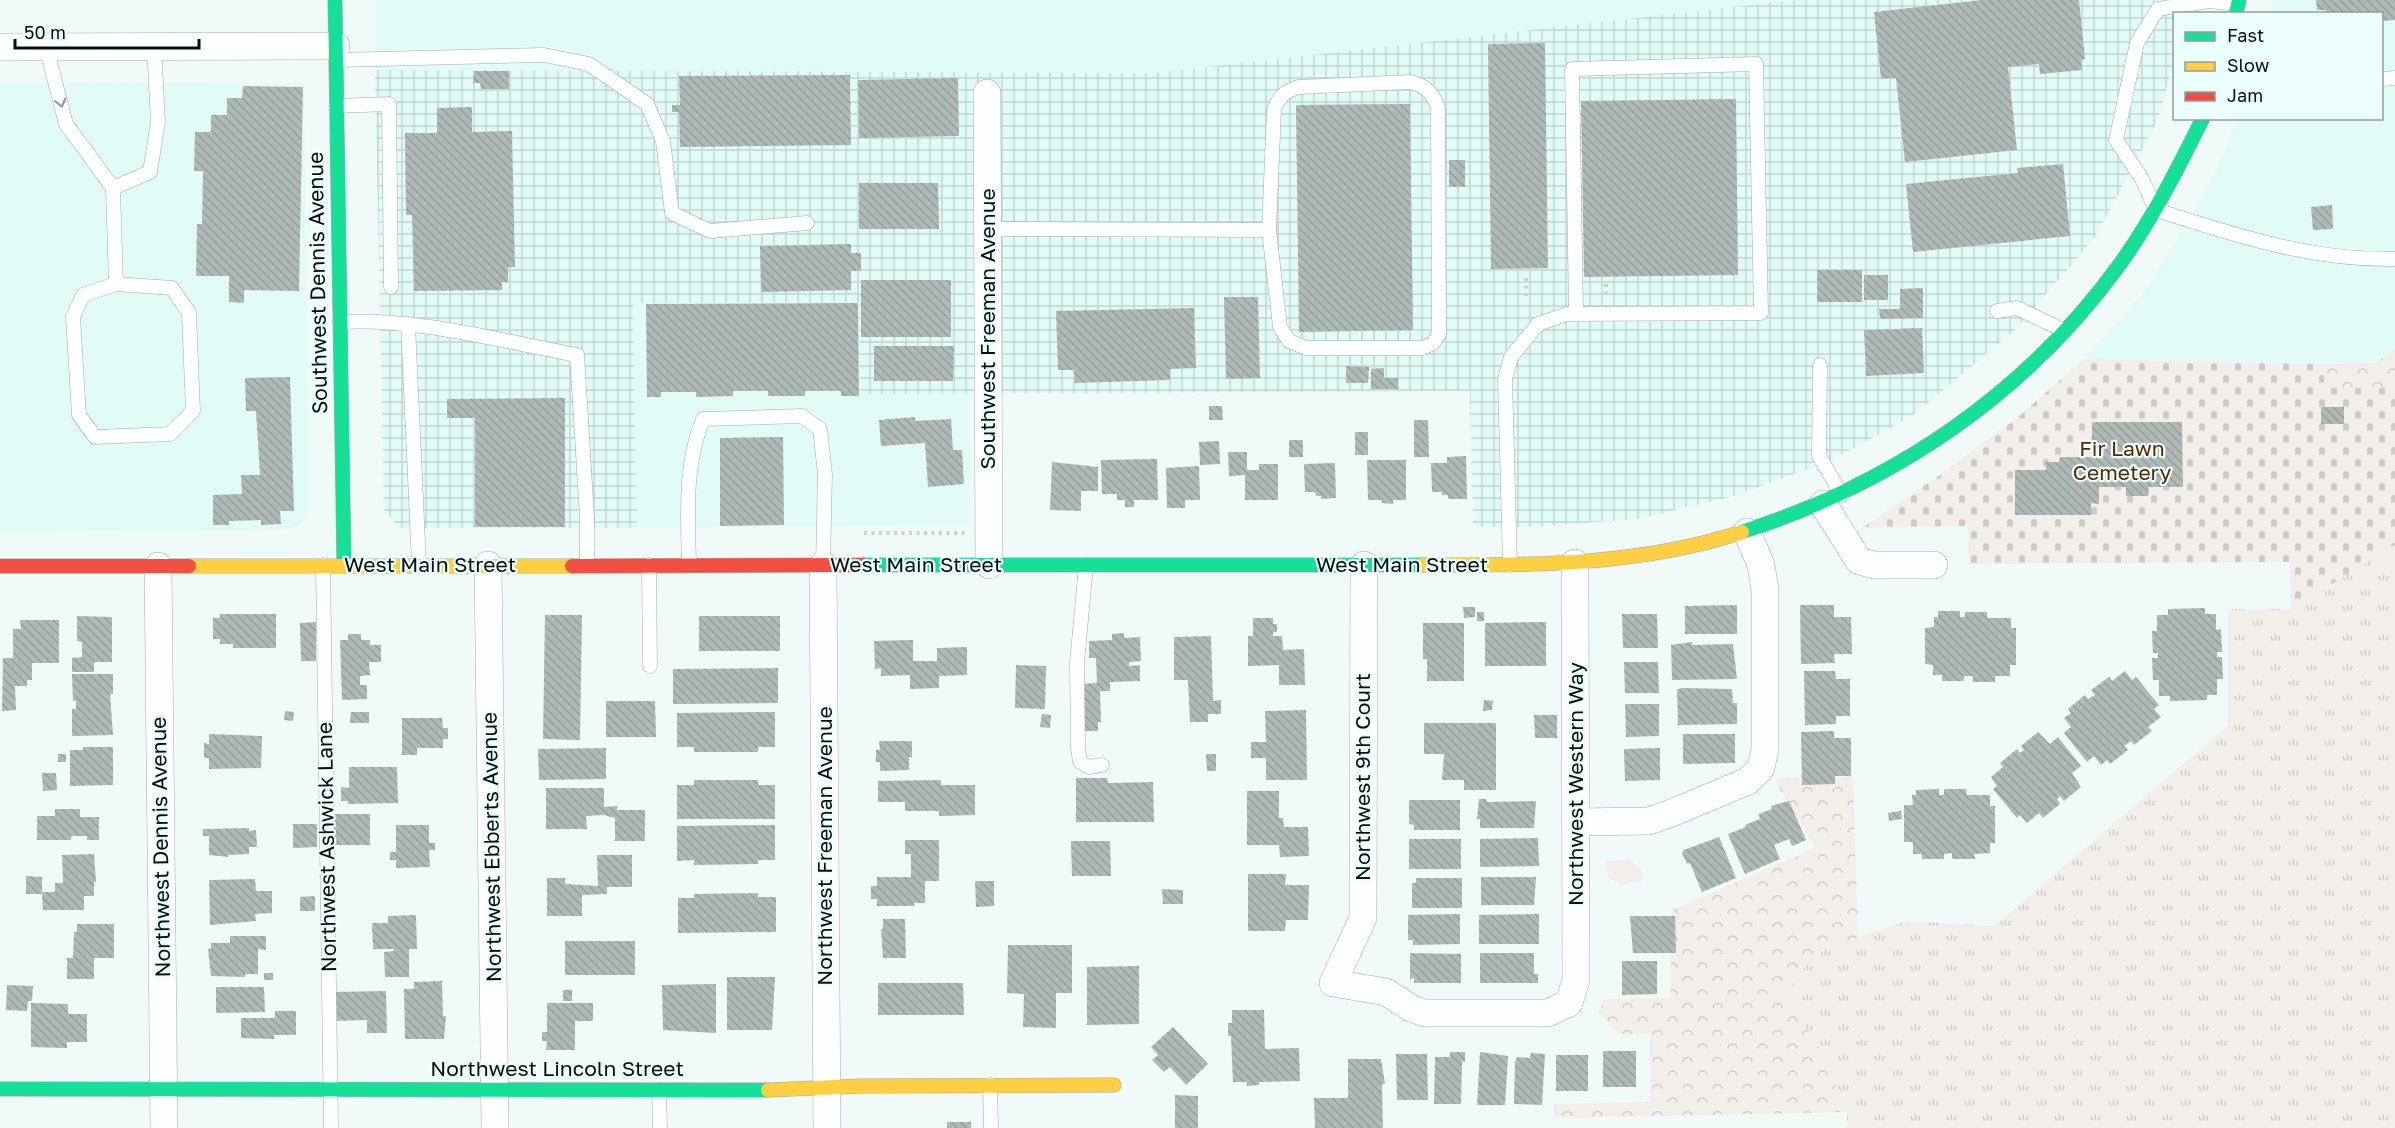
<svg xmlns="http://www.w3.org/2000/svg" width="2395" height="1128" viewBox="0 0 2395 1128" font-family="'Golos Text',sans-serif">
	<defs>
		<pattern id="industrial-grid" width="8" height="8" patternUnits="userSpaceOnUse" patternTransform="scale(1.5)"><rect width="8" height="8" fill="#e1fbf7"/><path d="M0 4h8M4 0v8" fill="none" stroke="#c0d6d3"/></pattern>
		<pattern id="grass-tufts" width="24" height="20" patternUnits="userSpaceOnUse" patternTransform="scale(1.5)"><rect width="24" height="20" fill="#f2eee9"/><path d="M3 7l-1-3M5 7V3M7 7l1-3M15 17l-1-3M17 17v-4M19 17l1-3" fill="none" stroke="#cecbc7"/></pattern>
		<pattern id="forest-crowns" width="20" height="18" patternUnits="userSpaceOnUse" patternTransform="scale(1.5)"><rect width="20" height="18" fill="#f2eee9"/><path d="M2 6a3 3 0 1 1 6 0M12 15a3 3 0 1 1 6 0" fill="none" stroke="#cecbc7"/></pattern>
		<pattern id="cemetery-stones" width="16" height="16" patternUnits="userSpaceOnUse" patternTransform="scale(1.5)"><rect width="16" height="16" fill="#f2eee9"/><path d="M2 7V4a2 2 0 0 1 4 0v3zM10 15v-3a2 2 0 0 1 4 0v3z" fill="#cecbc7"/></pattern>
		<pattern id="building-back-hatch" width="6" height="6" patternUnits="userSpaceOnUse" patternTransform="scale(1.5)"><rect width="6" height="6" fill="#afb9b7"/><path d="M-1 5l2 2M0 0l6 6M5-1l2 2" fill="none" stroke="#959e9c"/></pattern>
	</defs>
	<rect width="100%" height="100%" fill="#f0faf8"/>
	<g fill="#e1fbf7">
		<path d="M375 0H1795L1154 73 375 70Z"/>
		<path d="M2274 0H2395V350L2375 363 2084 359 2144 292 2176 242 2217 170 2237 119 2382 118V14L2271 13Z"/>
		<path d="M304 83 309 504 305 519 299 525 285 530 0 532V84Z"/>
		<path d="M859 302 860 393H969L970 525 637 528 633 303Z"/>
	</g>
	<path fill="url(#industrial-grid)" d="M1795 0H2190L2187 13 2174 14V59L2158 120 2095 237 2017 328 1912 416 1830 461 1734 496 1637 519 1531 527H1473L1470 391 860 394 859 302 633 303 637 528H400L384 510 375 70 1154 73Z"/>
	<path fill="url(#grass-tufts)" d="M2395 545V1128H1847V1112L1786 994 1815 952 1907 921 1994 926 2228 726V609H2291Z"/>
	<g fill="url(#forest-crowns)">
		<path d="M2395 350V388H2324V364L2375 363Z"/>
		<path d="M1853 777 1858 938 1815 952 1786 994 1823 1054 1847 1112 1555 1118 1554 1104 1651 1102 1650 1034H1619L1599 1012 1604 999 1670 998 1672 910 1815 848 1776 782 1779 778Z"/>
	</g>
	<path fill="url(#cemetery-stones)" d="M2084 359 2324 364V388H2395V545L2291 609 2290 562 1969 564 1968 526 1862 528 1940 475 2017 418Z"/>
	<path fill="#f2eee9" d="M1630 860 1645 875 1642 881 1622 884 1609 878 1605 861Z"/>
	<g fill="url(#building-back-hatch)">
		<path d="M1982 0H2079L2085 59 2081 60 2082 70 2040 74 2039 64 2008 67 2017 150 1905 162 1896 78 1881 79 1874 12Z"/>
		<path d="M2316 0H2395V20L2382 21V14H2326V10H2317Z"/>
		<path d="M1545 43 1548 268 1491 269 1488 44Z"/>
		<path d="M474 71H509V89H481L480 83H473Z"/>
		<path d="M850 75 851 145 680 147 679 112H672V105H680L679 76Z"/>
		<path d="M958 78 959 136 859 138 858 80Z"/>
		<path d="M243 86 303 87 299 291 244 290V303L229 302V276H196L197 224H202L203 171H194L195 132H211V115H227V98H242Z"/>
		<path d="M1736 99 1738 275 1584 277 1581 101Z"/>
		<path d="M1410 104 1413 330 1299 332 1296 105Z"/>
		<path d="M472 107V132L512 131 515 267H508V282H502V290L414 291 412 215H406L405 133H437V108Z"/>
		<rect x="1449" y="160" width="16" height="27"/>
		<path d="M2063 164 2070 236 1913 252 1906 184 2018 173 2017 168Z"/>
		<path d="M859 183H938L939 229H859Z"/>
		<path d="M2332 205 2333 229 2313 230 2311 207Z"/>
		<path d="M851 244V253H861V271H851V290L761 292 760 246Z"/>
		<rect x="1817" y="270" width="45" height="32"/>
		<rect x="1864" y="275" width="24" height="25"/>
		<rect x="861" y="280" width="90" height="57"/>
		<path d="M1923 288V318L1880 319 1879 309H1900V289Z"/>
		<path d="M1224 297H1258L1260 378 1226 379Z"/>
		<path d="M858 303 859 396H841V391H805V396H768V391H733V396L696 397V392H661V397H647L646 304Z"/>
		<path d="M1194 308 1196 368 1170 369V380L1075 383 1074 370H1058L1056 311Z"/>
		<path d="M1922 328 1924 373 1866 376 1864 330Z"/>
		<path d="M874 346H954L953 381H874Z"/>
		<path d="M1346 366 1369 367 1368 383H1346Z"/>
		<path d="M1384 368V378H1398V389H1371V369Z"/>
		<path d="M290 377 294 511H280L281 524 261 525V520L229 521V525H213V495L242 494 241 475H260L256 411H246L245 378Z"/>
		<path d="M565 398V527H475V418H447V399Z"/>
		<path d="M1209 406H1222L1223 420H1209Z"/>
		<rect x="2321" y="407" width="23" height="17"/>
		<path d="M915 417V421L951 419 953 450H962L964 484 928 487 925 443 881 446 879 420Z"/>
		<path d="M1414 420H1428L1429 457H1414Z"/>
		<path d="M2092 422H2182L2183 487H2149L2148 496H2126V487H2099V504L2091 503V515H2015V470H2046V462H2059L2060 457H2092Z"/>
		<rect x="1355" y="432" width="13" height="23"/>
		<path d="M783 437 784 525 720 526V438Z"/>
		<rect x="1289" y="440" width="14" height="17"/>
		<path d="M1219 441 1220 464 1200 465 1199 442Z"/>
		<path d="M1228 452H1247V470H1259V464H1278V500H1245V475L1229 476Z"/>
		<path d="M1466 456 1467 499H1448V495H1442V492H1432L1431 463H1447V457Z"/>
		<path d="M1157 459 1158 500H1134V507H1125V500H1117V494H1102L1101 460Z"/>
		<path d="M1367 460H1406V500H1393V504L1382 503V500H1368Z"/>
		<path d="M1052 462 1098 467V491H1081V511L1050 510Z"/>
		<path d="M1335 463 1336 498 1321 499V496H1316L1315 492H1305L1304 464Z"/>
		<path d="M1199 466 1200 500H1185V508H1167L1166 468Z"/>
		<path d="M1737 605V634H1685V606Z"/>
		<path d="M1800 605H1834V617H1851L1852 654H1834L1835 663 1801 664Z"/>
		<path d="M1463 607H1475V617L1464 618Z"/>
		<path d="M2205 608V614H2216V630L2221 629 2222 652H2217V657H2222L2223 679H2217V695H2207V700L2170 701V696H2159V680H2153L2152 658H2158V653H2153L2152 631H2157V615H2168V609Z"/>
		<path d="M1938 611H1960V617H1965V612H1987V618H2011V628H2016V665H2010V676H1995V682H1973V676H1964V681H1942V675H1933V665L1925 664V628L1934 627V617H1938Z"/>
		<rect x="1477" y="612" width="7" height="9"/>
		<path d="M220 614H276V648H233V644H220V639H213V618H220Z"/>
		<path d="M1622 614H1657L1658 648H1623Z"/>
		<path d="M545 615H582L580 740 543 739Z"/>
		<path d="M77 616 112 617V662H94V672H72V658L82 657V642L77 641Z"/>
		<rect x="699" y="616" width="81" height="35"/>
		<path d="M1253 618H1273V624H1277V632H1273V636H1282L1283 650 1304 649 1305 685H1279V665L1248 666V636H1253Z"/>
		<path d="M20 620H59V663H32V680H27V686H15L16 710 2 711 3 658H13V629H21Z"/>
		<path d="M316 622V661H301L300 623Z"/>
		<path d="M1546 622V666H1485V623Z"/>
		<path d="M1423 623H1464V681H1427V659H1423Z"/>
		<path d="M1124 633V638L1140 637 1141 661 1129 662V666L1140 665V681L1110 682V691H1100L1101 722H1098V731H1085L1081 684 1097 683 1096 658H1089V641L1112 640V634Z"/>
		<path d="M348 634H361V640H370V645H381V662H369L370 675 360 676V685H367V699L342 700 340 640H348Z"/>
		<path d="M1211 636 1213 701 1221 700V714H1208V722H1190L1188 680H1174V637Z"/>
		<path d="M913 640V661H937V648L967 647V675L939 676V688L910 689V675L881 676V668L875 669 874 641Z"/>
		<path d="M1692 642V645L1733 644 1737 679 1672 680 1671 645Z"/>
		<path d="M1624 662H1658L1659 693H1625Z"/>
		<path d="M1016 665 1046 666 1045 709 1015 708Z"/>
		<path d="M778 668V703L673 704V669Z"/>
		<path d="M1804 671H1835L1836 679H1850V716H1836V724L1805 725Z"/>
		<path d="M2125 671 2132 680 2136 677 2159 705 2154 709 2161 717 2148 727 2152 731 2134 745 2131 741 2124 746 2128 750 2110 764 2107 760 2101 765 2094 756 2087 762 2064 733 2071 727 2064 718 2071 713 2068 709 2085 695 2088 699 2095 695 2091 690 2109 677 2112 681Z"/>
		<path d="M72 674H113V694H110L113 735 72 736V709H76V701H73Z"/>
		<path d="M1681 688 1732 689 1733 703H1737V724L1678 725 1677 690Z"/>
		<path d="M1484 700 1493 701 1492 710 1483 711Z"/>
		<path d="M606 701H655L656 737H606Z"/>
		<path d="M1625 704H1659V736L1626 737Z"/>
		<path d="M1306 710 1307 780H1266V758H1251V742H1266L1265 711Z"/>
		<path d="M285 711 294 712 293 721 284 720Z"/>
		<path d="M351 712H369V723H350Z"/>
		<path d="M775 712V747H758V752H694V747H677V713Z"/>
		<path d="M1042 714 1051 715 1050 728 1040 727Z"/>
		<path d="M1534 715H1557V738H1535Z"/>
		<path d="M402 718H442L443 728H448V739H443V748H417V755H402Z"/>
		<path d="M1424 723H1496V790H1464V780H1442L1444 754H1424Z"/>
		<path d="M1834 731V738H1851V776H1835V784L1802 785 1801 732Z"/>
		<path d="M2038 732 2050 744 2058 737 2081 766 2072 773 2081 787 2064 801 2060 796 2057 799 2060 804 2043 818 2039 813 2027 823 2020 815 2017 818 1993 789 1997 786 1991 777 2003 767 2000 763 2017 749 2020 753 2024 750 2021 746Z"/>
		<path d="M209 734 262 736 261 768 209 769V758H204V743L209 744Z"/>
		<path d="M1683 734H1735V763L1683 764Z"/>
		<path d="M879 741H912V757H909V770L880 771V762H876V750H880Z"/>
		<path d="M83 747H113V785L70 786V750H83Z"/>
		<path d="M606 748V779L539 780 538 749Z"/>
		<path d="M1660 748V780L1625 781 1624 749Z"/>
		<rect x="58" y="754" width="8" height="8"/>
		<path d="M1206 754H1216V771H1207Z"/>
		<path d="M349 767H397L398 803 348 804V801H341V787L349 788Z"/>
		<path d="M42 773H56L57 790 43 791Z"/>
		<path d="M1076 778H1107L1108 783 1153 782 1154 822H1076Z"/>
		<path d="M694 780H758V785H775V819H677V785H694Z"/>
		<path d="M941 780V785H975V815L939 816V811H905V802H878V781Z"/>
		<path d="M546 788H604V807L617 806V810H645V841H615V818L603 815 586 816 587 829H546Z"/>
		<path d="M1939 789V795H1944V789H1966L1967 795H1990V806H1995V843H1990V853L1974 854 1975 859H1952V853L1944 854V859H1922V854H1913V842H1904V805H1913L1912 795H1916V790Z"/>
		<path d="M1247 791H1279V818H1283L1284 827H1308L1309 856 1280 857 1279 845H1247Z"/>
		<path d="M1479 799H1486L1487 802 1536 801 1534 828H1480V819H1477Z"/>
		<path d="M1409 800H1460V830H1414V825L1409 824Z"/>
		<path d="M1789 801 1806 840 1792 846 1789 839 1774 845 1780 859 1745 874 1728 834 1746 827 1745 825 1760 819V821L1759 814 1772 809 1771 806Z"/>
		<path d="M55 809H80V817H99V840H87V836H71V840H37V816H55Z"/>
		<path d="M1901 811 1902 819 1889 821 1888 813Z"/>
		<rect x="333" y="814" width="37" height="31"/>
		<path d="M293 824H317V847L293 848Z"/>
		<path d="M396 825H429V843H435V850H429L430 867 396 868V860H390V852H396Z"/>
		<path d="M775 825V860H758V864L694 865V860L677 861V826Z"/>
		<path d="M249 828V831L256 830 257 847H249V854L228 855V857L209 855V836H203V829Z"/>
		<path d="M1719 837 1736 878 1702 892 1690 863 1687 864 1682 853 1684 850Z"/>
		<path d="M1538 838 1539 866 1480 867V839Z"/>
		<rect x="1409" y="839" width="52" height="30"/>
		<path d="M905 840H939V881H925V903H914V906H877V899H871V886H877V877H911V854H905Z"/>
		<path d="M1071 841H1110L1111 876H1072Z"/>
		<path d="M94 854 96 882H94V896H84V910H43L42 894H26V876L42 877V892H55V883H63L62 855Z"/>
		<path d="M597 855H632V887H607V894L582 895V916H547V878H565V884L598 886Z"/>
		<path d="M1248 874H1286L1285 885H1309L1308 920H1286L1285 931H1248Z"/>
		<path d="M1481 877H1536L1534 905H1481Z"/>
		<path d="M1416 878H1462V908H1412V883H1416Z"/>
		<path d="M255 879 256 891H272V913L255 914 256 921 210 925 209 880Z"/>
		<path d="M975 881H994V906L976 907Z"/>
		<path d="M1162 889 1183 890V904H1163Z"/>
		<path d="M758 893V897H776V932L678 933V898H694V894Z"/>
		<path d="M315 896V911H300V897Z"/>
		<path d="M1460 914V944L1413 945V940H1408V915Z"/>
		<path d="M1539 914V944H1479V915Z"/>
		<path d="M416 915 417 949H409V977H385L384 952 394 951V949H373L372 923H388V916Z"/>
		<path d="M1630 916H1675L1676 953H1633Z"/>
		<path d="M883 919H905L906 958H883L881 929H883Z"/>
		<path d="M77 924H114V958H94V979H67V958H73L74 932H77Z"/>
		<path d="M230 936H266V950L258 949V974H245V977L211 976 208 949H211V943H230Z"/>
		<rect x="565" y="941" width="70" height="34"/>
		<path d="M1008 945H1072V993H1056V1028L1023 1027 1024 994 1007 993Z"/>
		<path d="M1410 953 1461 954V983H1414V978L1410 979Z"/>
		<path d="M1480 953H1534V974H1538V983H1480Z"/>
		<path d="M1622 961H1657V994L1622 995Z"/>
		<path d="M1139 966V1024L1087 1025V967Z"/>
		<rect x="264" y="973" width="9" height="7"/>
		<path d="M727 977H775L772 1030H727Z"/>
		<path d="M442 981 443 1016H446L444 1039H405L404 989H414V982Z"/>
		<path d="M878 983H963L964 1015H878Z"/>
		<path d="M716 984V1033L663 1030 662 985Z"/>
		<path d="M7 985 33 986 32 1001H28L27 1011 6 1010Z"/>
		<path d="M216 987H264L265 1012 216 1013Z"/>
		<rect x="563" y="990" width="9" height="11"/>
		<path d="M386 991 387 1033H367V1020L333 1021V992Z"/>
		<path d="M31 1003 68 1004V1014H87V1042H67V1048L31 1047Z"/>
		<path d="M547 1003H593V1021H575V1050H546L547 1041H542V1032H547Z"/>
		<path d="M1232 1010H1264L1265 1049 1299 1048 1300 1081 1259 1082V1085L1247 1086V1082H1233L1231 1036H1228V1023H1232Z"/>
		<path d="M275 1011H296V1035H274V1039L241 1038V1018H275Z"/>
		<path d="M1173 1027 1208 1064 1186 1085 1170 1067 1164 1072 1152 1060 1158 1055 1151 1047Z"/>
		<rect x="1603" y="1051" width="33" height="36"/>
		<path d="M1450 1052H1465V1062L1462 1061 1461 1104H1434L1435 1057H1450Z"/>
		<path d="M1480 1052 1508 1056 1505 1105H1477Z"/>
		<path d="M1531 1053 1545 1054 1542 1105 1514 1104 1515 1062 1517 1057 1530 1058Z"/>
		<path d="M1396 1054H1427L1428 1100H1397Z"/>
		<rect x="1556" y="1055" width="32" height="36"/>
		<path d="M1348 1059H1381L1385 1084H1382L1383 1128H1315L1314 1098H1348Z"/>
		<path d="M1175 1095 1198 1096V1128H1175Z"/>
		<rect x="947" y="1122" width="24" height="6"/>
	</g>
	<g fill="none" stroke-linecap="round" stroke-linejoin="round">
		<g stroke="#a2acaa" stroke-width="15">
			<g id="lane">
				<path d="M2238 4 2209 1 2158 9 2137 43 2116 140 2142 179 2156 210C2234 235 2312 261 2395 259"/>
				<path d="M46 47 66 124 113 188 116 284 83 295 73 317 79 415 95 437 170 434 193 411 189 313 172 288 116 284"/>
				<path d="M336 60 544 55 589 64 647 104 663 141 672 213 710 231 807 223"/>
				<path d="M2382 79 2395 78"/>
				<path d="M1411 82C1427 87 1433 93 1438 108L1439 334 1433 343 1423 348H1306L1289 341 1280 327 1269 230 1274 110C1279 96 1284 92 1298 87Z"/>
				<path d="M336 106 389 104 391 287"/>
				<path d="M113 188 150 172 158 122 154 46"/>
				<path d="M988 229 1269 230"/>
				<path d="M1997 311 2017 308 2063 330"/>
				<path d="M340 322C419 318 500 341 577 355L587 517V565"/>
				<path d="M408 324 419 565"/>
				<path d="M1820 365 1819 456 1842 495"/>
				<path d="M323 565 331 1128"/>
				<path d="M649 565 650 666"/>
				<path d="M689 565C688 516 684 465 703 419L802 416 820 429 825 474 823 565"/>
				<path d="M1086 565 1077 663 1078 748 1080 762 1089 767 1102 765"/>
				<path d="M1510 565 1505 379 1511 357 1538 324 1567 314 1761 313 1756 64 1572 69 1576 313"/>
				<path d="M990 1085 991 1128"/>
				<path d="M659 1090 660 1128"/>
			</g>
		</g>
		<g stroke="#a2acaa" stroke-width="28">
			<g id="street">
				<path d="M0 47 336 46"/>
				<path d="M987 93 989 565"/>
				<path d="M1823 504 1859 561 1874 565H1934"/>
				<path d="M488 565 495 1128"/>
				<path d="M823 565 827 1128"/>
				<path d="M1364 565 1363 918 1333 983 1386 992 1411 1008 1424 1013H1548L1569 1003 1576 980 1575 563"/>
				<path d="M158 566 164 1128"/>
				<path d="M1576 822 1649 821 1674 812 1748 781 1761 768 1765 749V590L1761 565 1747 532"/>
			</g>
		</g>
		<g stroke="#a2acaa" stroke-width="15">
			<g id="fast">
				<path d="M335 0 344 565"/>
				<path d="M2236 14 2239 0"/>
				<path d="M1742 532C1894 483 2026 394 2120 264 2153 218 2178 168 2203 118"/>
				<path d="M863 565H1422"/>
				<path d="M0 1089 768 1090"/>
			</g>
		</g>
		<g stroke="#a2acaa" stroke-width="15">
			<g id="slow">
				<path d="M1422 565C1531 565 1638 566 1742 532"/>
				<path d="M189 566H572"/>
				<path d="M768 1090 862 1086 1114 1085"/>
			</g>
		</g>
		<g stroke="#a2acaa" stroke-width="15">
			<g id="jam">
				<path d="M0 566H189"/>
				<path d="M572 566 863 565"/>
			</g>
		</g>
		<g stroke="#cdd0cf" stroke-width="4" stroke-dasharray="3 4.5" stroke-linecap="butt">
			<path d="M1526 278V299"/>
			<path d="M1606 284V295"/>
			<path d="M864 533H965"/>
		</g>
		<use href="#lane" stroke="#fdfefe" stroke-width="14"/>
		<use href="#street" stroke="#fdfefe" stroke-width="27"/>
		<use href="#fast" stroke="#16e098" stroke-width="14"/>
		<use href="#slow" stroke="#ffcf43" stroke-width="14"/>
		<use href="#jam" stroke="#f24e42" stroke-width="14"/>
	</g>
	<defs><path id="oneway-chevron" d="M-2-3.5L2.5 0L-2 3.5" fill="none" stroke-width="1.6" stroke-linecap="round" stroke-linejoin="round" transform="scale(1.5)"/></defs>
	<use stroke="#9a9e9e" href="#oneway-chevron" transform="translate(61 103) rotate(76)"/>
	<g text-anchor="middle" stroke-width="4.5" stroke-linejoin="round" paint-order="stroke">
		<g font-size="21" fill="#060f0e" stroke="#ecfefc">
			<text transform="translate(318 283) rotate(-91)" y="7">Southwest Dennis Avenue</text>
			<text transform="translate(988 329) rotate(-90)" y="7">Southwest Freeman Avenue</text>
			<text x="430" y="572">West Main Street</text>
			<text x="916" y="572">West Main Street</text>
			<text x="1402" y="572">West Main Street</text>
			<text transform="translate(1363 777) rotate(-90)" y="7">Northwest 9th Court</text>
			<text transform="translate(1576 784) rotate(-90)" y="7">Northwest Western Way</text>
			<text transform="translate(825 846) rotate(-90)" y="7">Northwest Freeman Avenue</text>
			<text transform="translate(161 847) rotate(-91)" y="7">Northwest Dennis Avenue</text>
			<text transform="translate(327 847) rotate(-91)" y="7">Northwest Ashwick Lane</text>
			<text transform="translate(492 847) rotate(-91)" y="7">Northwest Ebberts Avenue</text>
			<text x="557" y="1076">Northwest Lincoln Street</text>
		</g>
		<g font-size="21" fill="#592800" stroke="#ecfefc">
			<text x="2122" y="456">Fir Lawn<tspan x="2122" dy="24">Cemetery</tspan></text>
		</g>
	</g>
	<rect x="2173" y="12" width="210" height="108" fill="#ecfefc" stroke="#909e9d" stroke-width="1.5"/>
	<rect x="2185" y="32" width="30" height="9" fill="#16e098" stroke="#909e9d" stroke-width="1.5"/>
	<text x="2227" y="42" font-size="18" fill="#060f0e">Fast</text>
	<rect x="2185" y="62" width="30" height="9" fill="#ffcf43" stroke="#909e9d" stroke-width="1.5"/>
	<text x="2227" y="72" font-size="18" fill="#060f0e">Slow</text>
	<rect x="2185" y="92" width="30" height="9" fill="#f24e42" stroke="#909e9d" stroke-width="1.5"/>
	<text x="2227" y="102" font-size="18" fill="#060f0e">Jam</text>
	<path d="M15 39v9h184v-9" fill="none" stroke="#060f0e" stroke-width="3"/>
	<text x="24" y="39" font-size="18" fill="#060f0e" stroke="#ecfefc" stroke-width="4.5" paint-order="stroke">50 m</text>
</svg>
